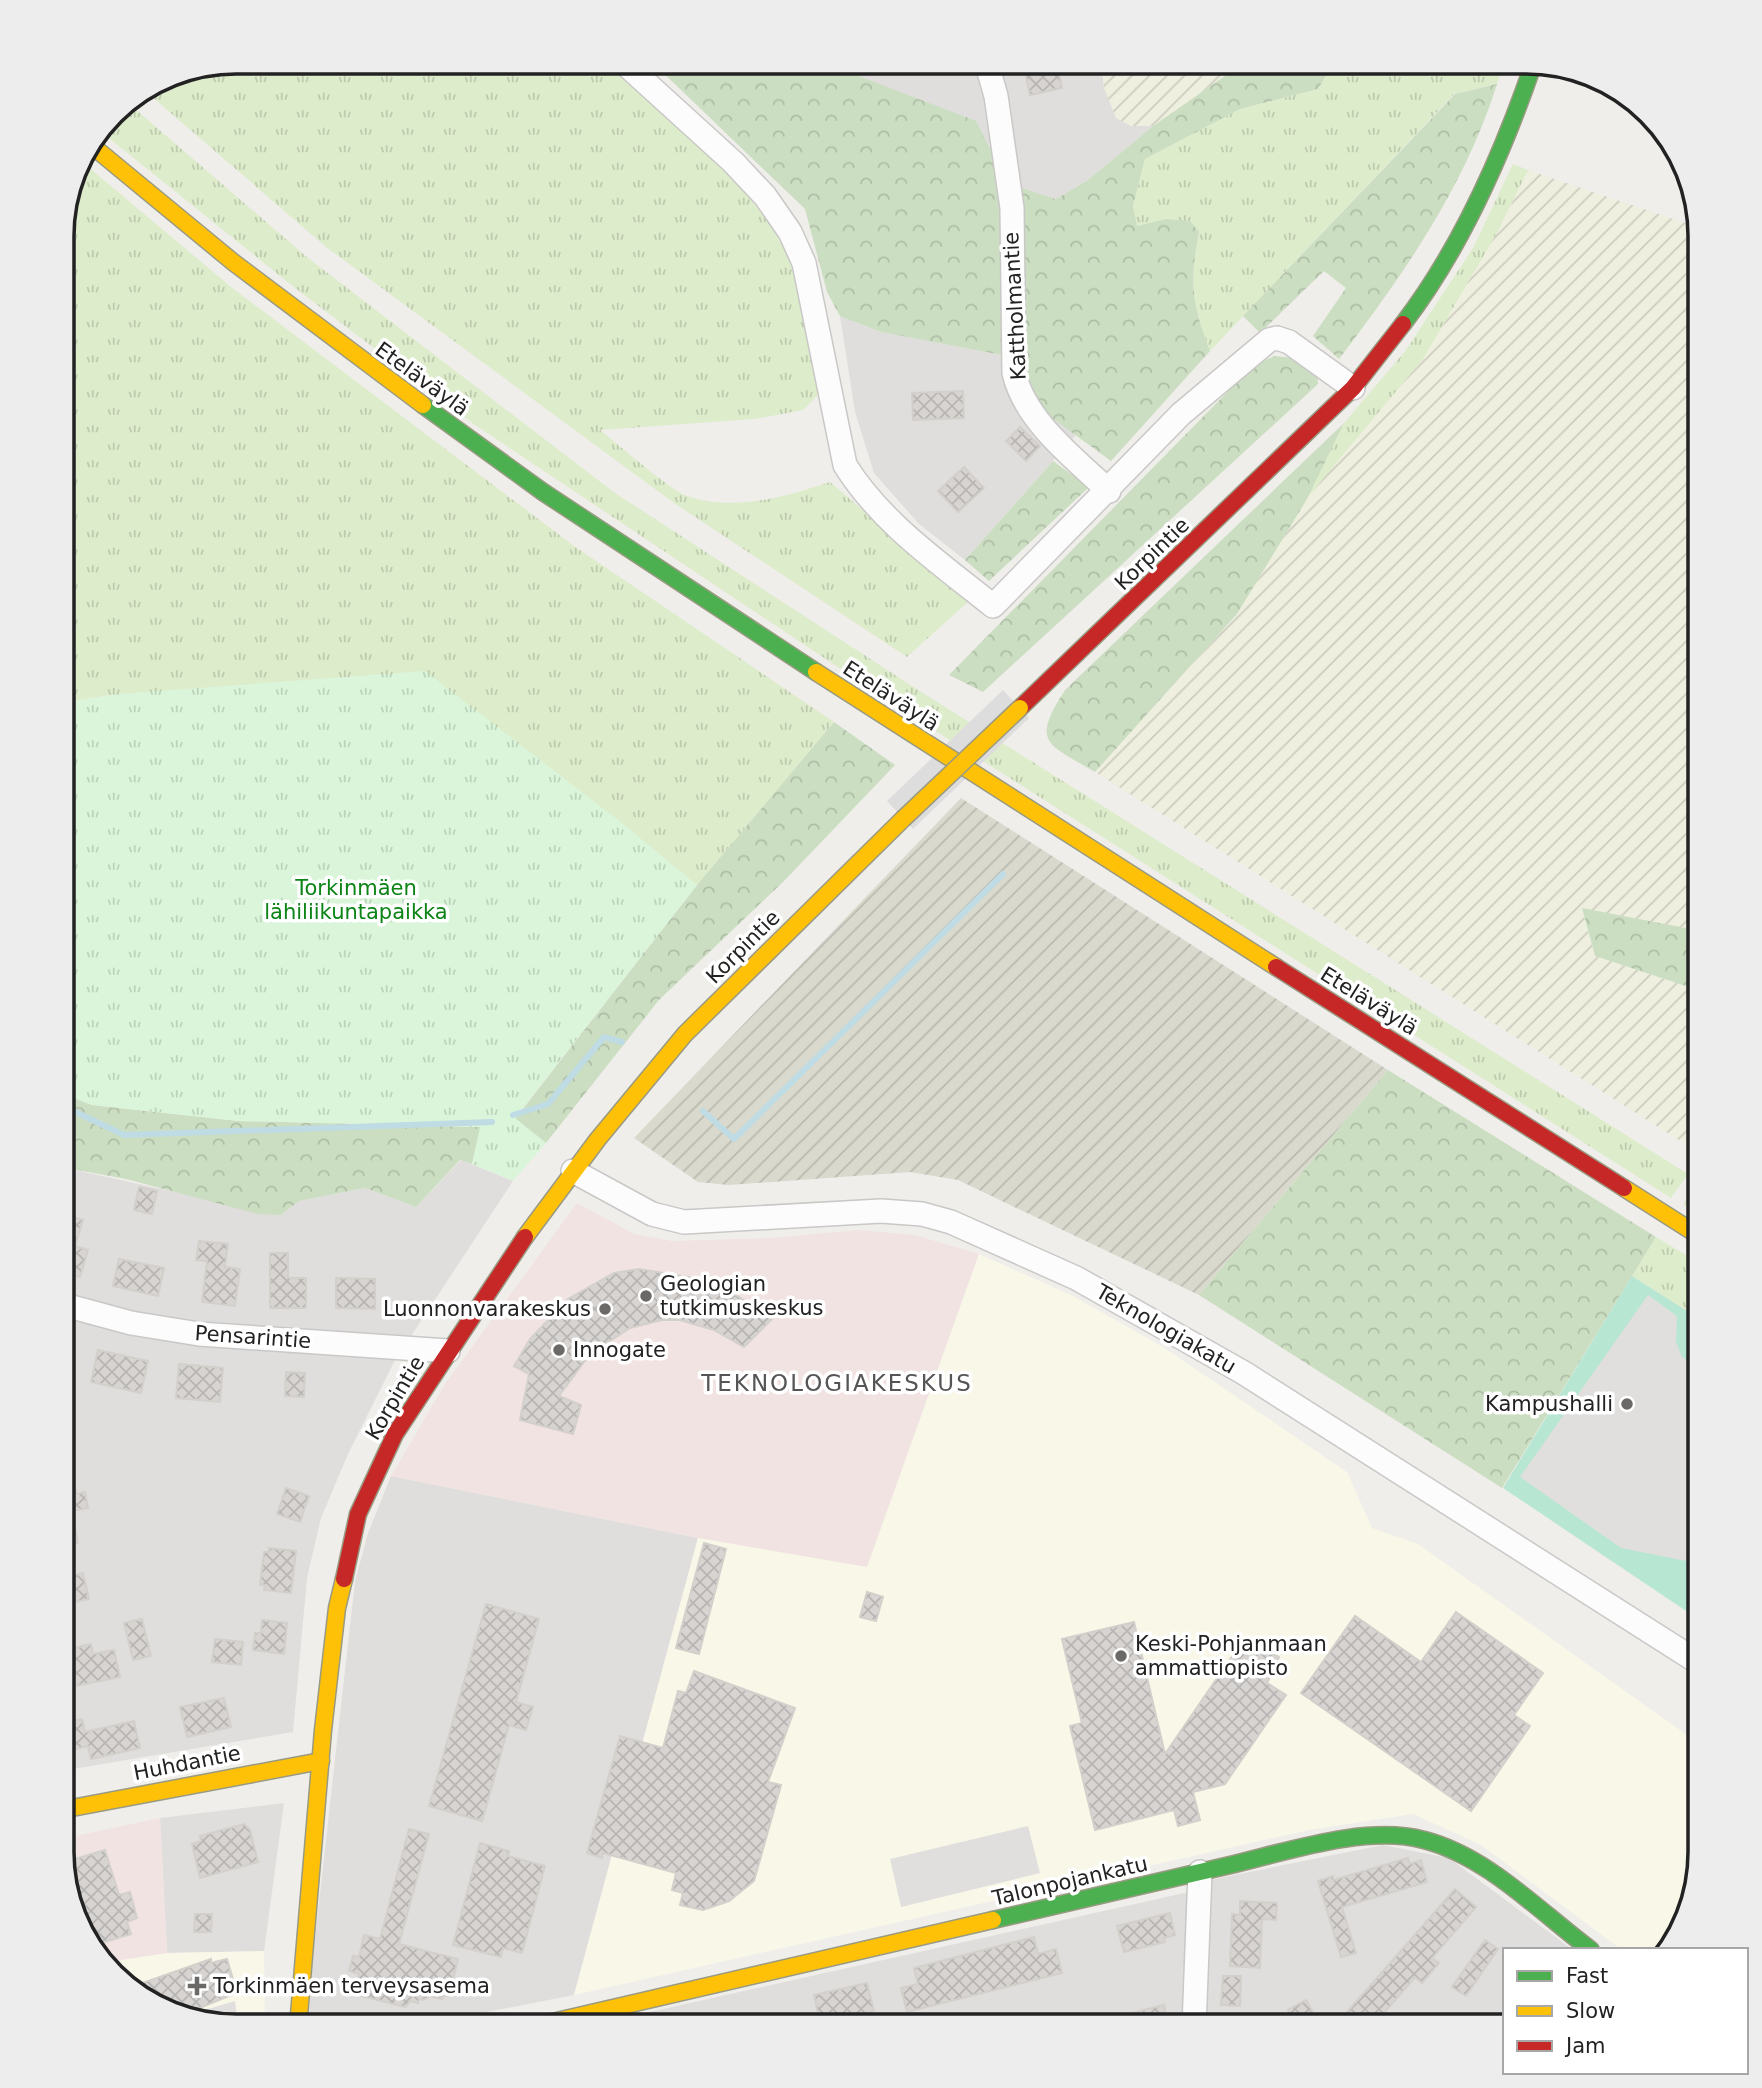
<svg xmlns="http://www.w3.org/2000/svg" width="1762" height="2088" viewBox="0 0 1762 2088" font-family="'DejaVu Sans',sans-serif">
	<defs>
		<pattern id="construction-furrows" width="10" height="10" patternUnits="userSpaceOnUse" patternTransform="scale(1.75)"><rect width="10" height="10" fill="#d9d9cd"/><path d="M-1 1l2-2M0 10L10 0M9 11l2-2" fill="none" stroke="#babab0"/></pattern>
		<pattern id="farmland-furrows" width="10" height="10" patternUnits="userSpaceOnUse" patternTransform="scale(1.75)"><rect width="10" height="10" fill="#efefdf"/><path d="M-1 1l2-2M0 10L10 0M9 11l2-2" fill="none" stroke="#cdcdbf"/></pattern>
		<pattern id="grass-tufts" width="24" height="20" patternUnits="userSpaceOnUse" patternTransform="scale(1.75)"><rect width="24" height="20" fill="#ddeccb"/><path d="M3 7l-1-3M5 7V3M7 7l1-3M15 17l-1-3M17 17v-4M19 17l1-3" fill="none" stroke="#bdcaae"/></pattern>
		<pattern id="forest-crowns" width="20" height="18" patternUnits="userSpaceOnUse" patternTransform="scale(1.75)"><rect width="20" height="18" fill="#cbdec1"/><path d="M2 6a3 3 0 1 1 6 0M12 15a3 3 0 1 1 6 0" fill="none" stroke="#aebea6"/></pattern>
		<pattern id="park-tufts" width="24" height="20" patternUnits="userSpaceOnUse" patternTransform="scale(1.75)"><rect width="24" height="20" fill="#daf5da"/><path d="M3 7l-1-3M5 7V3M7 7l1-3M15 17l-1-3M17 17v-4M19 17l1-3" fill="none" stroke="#bbd2bb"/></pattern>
		<pattern id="building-cross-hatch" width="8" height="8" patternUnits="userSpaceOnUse" patternTransform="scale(1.75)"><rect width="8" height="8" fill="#d7d4d2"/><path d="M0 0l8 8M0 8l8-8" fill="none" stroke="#b8b6b4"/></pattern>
	</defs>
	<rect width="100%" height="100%" fill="#f0eeeb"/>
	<g fill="#dfdedc">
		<path d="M812 61H1101L1104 88 1131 126H1153L1088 180 1056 199 1007 183Z"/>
		<path d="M840 316 881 332 1007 356 1037 407 1076 435 965 560 919 524 874 473 855 412Z"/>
		<path d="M461 1160 513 1181 394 1362 348 1454 321 1518 307 1578 293 1732 61 1771V1167L281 1215 299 1201 365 1188 416 1207Z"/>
		<path d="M391 1476 698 1538 574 1995 411 2027H318L309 2014 312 1965 355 1581 368 1533Z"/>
		<path d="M284 1803 264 1951 167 1953 160 1818Z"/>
		<path d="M1383 1845 1449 1858 1573 1950H1505V2027H1205L1210 1880Z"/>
		<path d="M1189 1892 1185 2027H639L632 2016Z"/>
	</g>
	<g fill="#f1e3e1">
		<path d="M577 1203 634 1234 672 1241 772 1238 858 1230 915 1235 979 1254 867 1568 698 1538 391 1476 445 1384Z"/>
		<path d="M160 1818 167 1953 102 1963 71 1909 61 1839Z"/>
	</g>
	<g fill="#f8f7e8">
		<path d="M979 1254 1071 1295 1163 1347 1347 1472 1372 1528 1418 1544 1701 1745V1853L1683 1930 1667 1950H1622L1481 1845 1413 1814 1309 1830 574 1995 698 1538 867 1567Z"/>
		<path d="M264 1951 265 2027H235L158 2009 102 1963 167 1953Z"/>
	</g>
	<path fill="url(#construction-furrows)" d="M961 798 1388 1070 1199 1295 958 1180 910 1172 729 1185 698 1182 634 1138Z"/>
	<g fill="url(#farmland-furrows)">
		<path d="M1101 61 1256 62 1232 71 1153 126H1131L1116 118 1104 88Z"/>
		<path d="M1528 170 1700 228 1701 931 1582 909 1595 956 1701 991V1154L1095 772 1237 614 1307 498 1351 443 1497 233Z"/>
	</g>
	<g fill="url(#grass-tufts)">
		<path d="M235 61H606C673 118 767 194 798 278 810 311 813 357 820 393L803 410 755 419 600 430C618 444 670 490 687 496 735 512 784 497 830 482L969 601 907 657 674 503 326 247 144 90 169 74Z"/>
		<path d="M1334 62H1505L1497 84 1454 94 1210 351C1192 303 1189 283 1199 232L1166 219 1137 227 1133 207 1145 159 1240 109 1318 89Z"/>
		<path d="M126 101 308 258 615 493 915 688 1688 1174 1671 1198 893 704 475 425 295 288 100 131Z"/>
		<path d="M79 159 231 287 574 546 834 722 697 885 554 771 118 694 62 703V223Z"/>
		<path d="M1513 164 1528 170 1497 233 1423 359 1307 498 1344 423 1406 350 1473 248Z"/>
		<path d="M1698 1183 1701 1184V1216L1683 1205Z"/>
		<path d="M1656 1237 1701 1264V1320L1632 1276Z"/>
	</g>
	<g fill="url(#forest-crowns)">
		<path d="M655 61H812L859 76 976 121 1007 183 1056 199 1088 180 1153 126 1232 71 1256 62H1334L1318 89 1240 109 1145 159 1133 206 1137 226 1166 219 1190 221 1199 232C1189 283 1192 303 1210 351L1111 461 1037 407 1007 356 881 332 840 316 827 292 805 209 654 64Z"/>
		<path d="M1497 84C1466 184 1403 276 1339 359L1313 336 1346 288 1324 271 1260 333 1243 316 1455 94Z"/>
		<path d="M1275 356 1301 359 1317 371 1318 384 983 692 949 675 1254 365Z"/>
		<path d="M1344 423 1307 499 1237 614 1095 772C1048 744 1030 744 1065 690Z"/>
		<path d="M1053 461 1089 487 989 581 965 560Z"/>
		<path d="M834 722 895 765 784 881 659 1000 546 1143 515 1119 697 885Z"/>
		<path d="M1582 908 1701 931V991L1595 956Z"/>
		<path d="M1388 1070 1656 1237 1502 1488 1199 1295Z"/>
		<path d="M61 1093 92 1105 239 1121 481 1127 472 1164 460 1160 416 1207 365 1188 299 1201 281 1215 258 1214 126 1179 61 1167Z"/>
	</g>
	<path fill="url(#park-tufts)" d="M425 671 627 827 697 885 515 1118 546 1143 513 1181 472 1164 480 1127 239 1121 92 1105 61 1093 62 703 118 694Z"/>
	<path fill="#b7e6d2" d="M1632 1276 1701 1320V1621L1503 1488Z"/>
	<g fill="#e0dfde">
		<path d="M1648 1295 1677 1316 1676 1342 1682 1357 1701 1370V1564L1621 1548 1520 1477Z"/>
		<path d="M1028 1826 1040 1873 901 1907 890 1859Z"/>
		<path d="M235 2001 238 2023 256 2021 257 2027H235L199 2018 198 2012Z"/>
	</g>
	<path fill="#dedddd" d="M1003 690 1029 718 913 829 887 801Z"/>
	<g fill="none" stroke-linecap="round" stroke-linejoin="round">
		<g stroke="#bfdbe3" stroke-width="6">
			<path d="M61 1105 124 1135 492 1122"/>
			<path d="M703 1111 734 1139 1003 874"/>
			<path d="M513 1115 548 1104 604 1037 622 1042"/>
		</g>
	</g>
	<g fill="url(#building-cross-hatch)" stroke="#d3d0cc" stroke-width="2">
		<path d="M1057 61 1062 88 1030 95 1024 68Z"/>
		<path d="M963 391 964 418 913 420 912 393Z"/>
		<path d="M1020 427 1040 446 1026 461 1006 441Z"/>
		<path d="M964 467 984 488 958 512 938 491Z"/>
		<path d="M139 1187 157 1191 152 1214 134 1210Z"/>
		<path d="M61 1213 83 1220 75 1246 88 1250 80 1277 66 1273 65 1277 61 1276Z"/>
		<path d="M199 1241 228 1244 225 1267 240 1269 235 1306 202 1302 207 1261 196 1260Z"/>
		<path d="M270 1253H288V1278H306V1308H270Z"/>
		<path d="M119 1259 164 1268 158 1296 113 1286Z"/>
		<path d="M639 1269 713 1281 773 1318 744 1347 714 1330 680 1320H662L630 1328 590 1354 559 1396 581 1405 573 1434 520 1420 529 1374 514 1366 530 1339 568 1299 614 1273Z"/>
		<path d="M336 1278 375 1279V1309L336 1308Z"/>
		<path d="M98 1350 148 1361 141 1393 91 1382Z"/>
		<path d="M179 1364 223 1368 220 1402 176 1398Z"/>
		<path d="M286 1372 305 1373 304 1397 285 1396Z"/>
		<path d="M75 1488 77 1494 85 1492 88 1508 72 1511 78 1543 61 1546V1491Z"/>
		<path d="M286 1488 309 1496 300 1522 277 1514Z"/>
		<path d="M704 1543 726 1549 699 1654 676 1648Z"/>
		<path d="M269 1548 296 1551 291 1593 264 1590 265 1585H260L264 1552H269Z"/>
		<path d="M83 1573 89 1599 61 1605V1578Z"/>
		<path d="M867 1592 883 1597 876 1621 860 1617Z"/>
		<path d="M486 1604 539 1619 516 1702 533 1707 526 1730 509 1725 482 1821 429 1806Z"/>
		<path d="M1456 1612 1543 1673 1514 1715 1530 1726 1471 1811 1301 1693 1355 1616 1421 1662Z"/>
		<path d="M142 1619 151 1656 133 1660 124 1623Z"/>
		<path d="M262 1620 287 1623 284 1654 253 1650 255 1633H261Z"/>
		<path d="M1134 1622 1165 1754 1237 1649 1250 1657 1259 1643 1279 1657 1267 1683 1286 1695 1225 1784 1193 1792 1200 1820 1178 1826 1174 1810 1095 1830 1070 1726 1082 1723 1062 1639Z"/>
		<path d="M215 1639 243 1642 241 1665 212 1662Z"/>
		<path d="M91 1644 93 1654 114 1650 120 1677 61 1689V1659L71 1657 69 1649Z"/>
		<path d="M694 1671 795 1708 768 1782 781 1785 754 1881 729 1901 703 1910 680 1905 683 1893 672 1890 676 1873 603 1853 602 1858 587 1853 620 1736 663 1748 678 1691 686 1693Z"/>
		<path d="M224 1698 231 1727 187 1737 180 1707Z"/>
		<path d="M82 1719 85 1732 134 1721 140 1748 91 1759 88 1746 72 1750 66 1723Z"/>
		<path d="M244 1824 250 1830 258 1862 200 1878 192 1844 201 1841 200 1836Z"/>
		<path d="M409 1829 429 1834 399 1944 458 1959 449 1996 444 1995 442 1999 429 1996 424 2000 419 1999 418 2003 411 2001 405 2007 361 1996 360 1988 356 1987 359 1974 349 1971 353 1956 359 1957 364 1935 380 1939Z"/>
		<path d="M480 1843 509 1851 508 1856 545 1866 522 1953 503 1948 501 1957 453 1945Z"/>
		<path d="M105 1850 119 1895 130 1892 137 1918 127 1922 131 1934 91 1946 65 1862Z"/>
		<path d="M1408 1858 1410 1864 1421 1860 1427 1882 1342 1907 1356 1953 1341 1957 1318 1881 1333 1876 1334 1880Z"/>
		<path d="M1455 1889 1476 1907 1432 1958 1439 1963 1422 1983 1415 1977 1372 2027H1334Z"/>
		<path d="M1240 1901 1277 1903 1276 1920 1262 1919 1260 1968 1230 1966 1232 1914 1240 1915Z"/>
		<path d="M1170 1913 1175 1935 1164 1938 1165 1942 1124 1952 1117 1926Z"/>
		<path d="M195 1914H212L211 1932H194Z"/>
		<path d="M1034 1937 1038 1954 1056 1949 1062 1973 907 2012 901 1988 918 1984 914 1968Z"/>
		<path d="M1485 1940 1498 1949 1466 1996 1452 1987Z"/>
		<path d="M211 1959V1963L227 1959 237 1993 194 2010 196 2018 158 2009 131 1987Z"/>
		<path d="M1223 1976H1241L1240 2006 1221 2005Z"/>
		<path d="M867 1983 874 2011 820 2023 814 1995Z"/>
		<path d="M1306 2000 1321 2027H1296L1288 2010Z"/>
		<path d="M1164 2005 1169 2027H1101L1100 2021Z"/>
	</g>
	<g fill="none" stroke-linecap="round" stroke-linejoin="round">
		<g stroke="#c9c8c7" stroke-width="26">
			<g id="street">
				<path d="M622 61 733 162 765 196 790 232 804 263 845 465C881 523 941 564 993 606L1181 414 1269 340 1277 338 1289 342 1353 388"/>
				<path d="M986 61 996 96 1012 208 1014 373C1025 421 1075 459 1109 491"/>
				<path d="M573 1171 652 1214 684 1222 881 1211 922 1214 951 1222 1076 1278 1244 1373 1701 1664"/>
				<path d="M61 1304 131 1323 199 1334 448 1351"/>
				<path d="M1194 2027 1200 1872"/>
			</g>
		</g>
		<g stroke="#999a82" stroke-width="19">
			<g id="fast">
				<path d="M1403 324C1462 247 1503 153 1534 62"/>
				<path d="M423 405 543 492 816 672"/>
				<path d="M993 1920C1071 1902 1148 1884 1226 1866 1283 1853 1365 1824 1424 1840 1487 1856 1540 1912 1591 1950"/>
			</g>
		</g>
		<g stroke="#999a82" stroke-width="19">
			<g id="slow">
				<path d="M90 144 233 262 423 405"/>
				<path d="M816 672 1276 967"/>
				<path d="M1624 1188 1701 1237"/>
				<path d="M525 1237 598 1139 685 1034 903 819"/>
				<path d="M61 1810 321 1761"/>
				<path d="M298 2027 323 1730 337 1608 344 1579"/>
				<path d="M531 2027 993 1920"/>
			</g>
		</g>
		<g stroke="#999a82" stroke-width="19">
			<g id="jam">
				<path d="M1020 708 1353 388 1403 324"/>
				<path d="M1276 967 1624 1188"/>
				<path d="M344 1579 358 1514 395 1434 525 1237"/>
			</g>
		</g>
		<use href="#street" stroke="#fdfcfc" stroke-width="23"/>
		<use href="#fast" stroke="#4caf50" stroke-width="16"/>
		<use href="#slow" stroke="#ffc107" stroke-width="16"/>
		<use href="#jam" stroke="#c62828" stroke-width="16"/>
		<g stroke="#999a82" stroke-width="19" stroke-linecap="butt">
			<path id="slow-bridge" d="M903 819 1020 708"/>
		</g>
		<use href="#slow-bridge" stroke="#ffc107" stroke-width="16"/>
	</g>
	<g fill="#6a6968" stroke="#fff" stroke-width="2.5">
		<circle cx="646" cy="1296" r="7"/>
		<circle cx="605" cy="1309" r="7"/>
		<circle cx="559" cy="1350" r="7"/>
		<circle cx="1627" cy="1404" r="7"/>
		<circle cx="1121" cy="1656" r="7"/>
		<path d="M193.5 1975.5h7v7h7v7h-7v7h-7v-7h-7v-7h7z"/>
	</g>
	<g text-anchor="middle" stroke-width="7" stroke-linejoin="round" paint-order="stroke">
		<g font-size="21" fill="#222" stroke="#fff">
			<text transform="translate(1015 306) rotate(-93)" y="7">Kattholmantie</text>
			<text transform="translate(422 379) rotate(36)" y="7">Eteläväylä</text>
			<text transform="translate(1152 554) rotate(-44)" y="7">Korpintie</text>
			<text transform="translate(891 696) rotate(33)" y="7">Eteläväylä</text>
			<text transform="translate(743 947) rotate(-45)" y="7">Korpintie</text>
			<text transform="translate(1369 1001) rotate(32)" y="7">Eteläväylä</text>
			<text transform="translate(1166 1329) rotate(30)" y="7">Teknologiakatu</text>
			<text transform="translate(253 1337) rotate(4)" y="7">Pensarintie</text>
			<text transform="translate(395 1398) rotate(-59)" y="7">Korpintie</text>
			<text transform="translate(187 1763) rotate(-11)" y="7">Huhdantie</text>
			<text transform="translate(1070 1881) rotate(-13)" y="7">Talonpojankatu</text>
		</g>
		<g font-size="21" fill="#0c8416" stroke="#fff">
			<text x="356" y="895">Torkinmäen<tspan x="356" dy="24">lähiliikuntapaikka</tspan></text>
		</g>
		<g font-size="21" fill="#222" stroke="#fff" text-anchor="start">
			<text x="660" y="1291">Geologian<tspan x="660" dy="24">tutkimuskeskus</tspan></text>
			<text x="591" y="1316" text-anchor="end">Luonnonvarakeskus</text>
			<text x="573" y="1357">Innogate</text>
			<text x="1613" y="1411" text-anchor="end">Kampushalli</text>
			<text x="1135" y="1651">Keski-Pohjanmaan<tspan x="1135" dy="24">ammattiopisto</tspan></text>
			<text x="213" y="1993">Torkinmäen terveysasema</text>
		</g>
		<g font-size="23" letter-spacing="2" fill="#555" stroke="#fff">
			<text x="837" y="1391">TEKNOLOGIAKESKUS</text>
		</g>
	</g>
	<path d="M0 0H1762V2088H0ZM236 74H1526A162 162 0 0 1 1688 236V1852A162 162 0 0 1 1526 2014H236A162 162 0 0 1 74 1852V236A162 162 0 0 1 236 74Z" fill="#ededed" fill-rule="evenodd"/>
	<path fill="none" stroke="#222" stroke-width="3.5" d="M236 74H1526A162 162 0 0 1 1688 236V1852A162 162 0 0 1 1526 2014H236A162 162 0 0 1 74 1852V236A162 162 0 0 1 236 74Z"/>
	<rect x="1503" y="1948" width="245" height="126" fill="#ffffff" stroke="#a7a7a7" stroke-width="2"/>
	<rect x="1517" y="1971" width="35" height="10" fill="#4caf50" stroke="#a7a7a7" stroke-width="2"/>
	<text x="1566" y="1983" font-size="21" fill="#222222">Fast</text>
	<rect x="1517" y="2006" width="35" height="10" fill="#ffc107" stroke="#a7a7a7" stroke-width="2"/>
	<text x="1566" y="2018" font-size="21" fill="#222222">Slow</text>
	<rect x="1517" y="2041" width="35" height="10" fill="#c62828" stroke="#a7a7a7" stroke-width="2"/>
	<text x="1566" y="2053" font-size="21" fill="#222222">Jam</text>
</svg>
